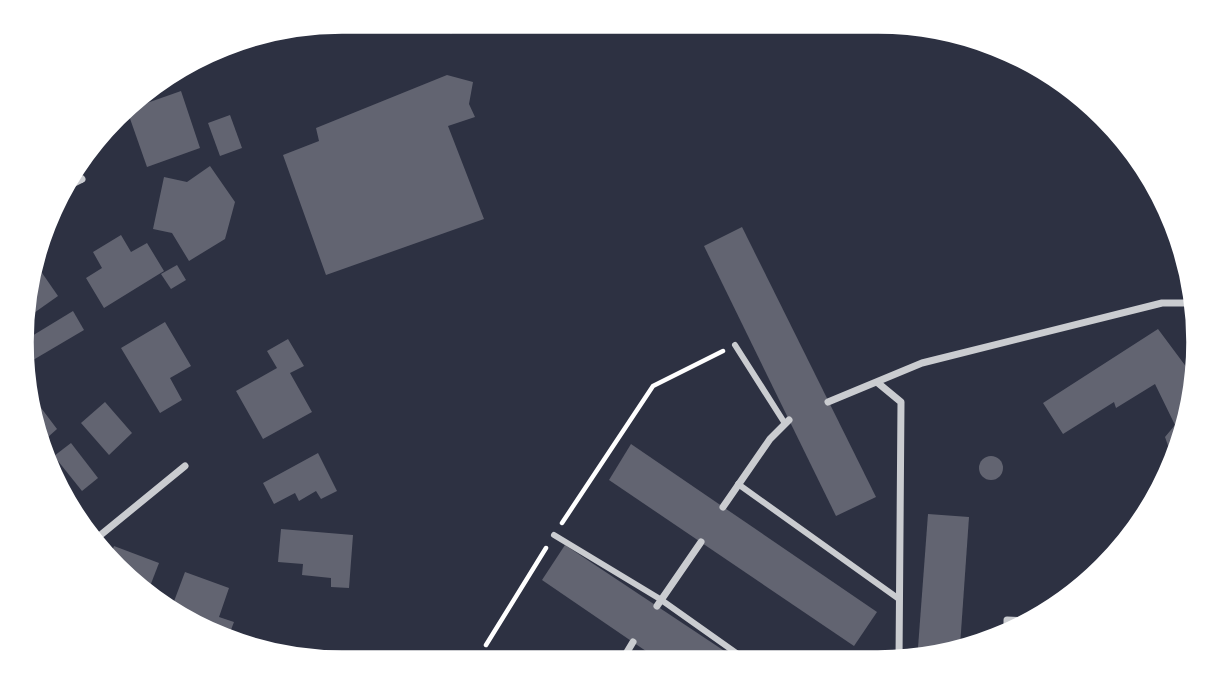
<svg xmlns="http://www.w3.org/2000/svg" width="1219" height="683" viewBox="0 0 1219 683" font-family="Ubuntu,sans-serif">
	<rect width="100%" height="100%" fill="#2d3142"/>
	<g fill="#626471">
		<path d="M447 75 473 82 469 104 475 117 448 126 484 219 326 275 283 155 319 141 316 128Z"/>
		<path d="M181 91 200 148 147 167 127 110Z"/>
		<path d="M230 115 242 148 220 156 208 123Z"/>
		<path d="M210 166 235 202 225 239 189 261 172 233 153 229 164 177 187 182Z"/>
		<path d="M742 227 876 497 836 516 704 246Z"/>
		<path d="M121 235 131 252 147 243 164 271 104 308 86 278 102 268 93 252Z"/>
		<path d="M31 257 58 296 24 320 30 258Z"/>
		<path d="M177 265 186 280 171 289 161 274Z"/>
		<path d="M73 311 84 330 28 363 21 351 22 342Z"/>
		<path d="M165 322 191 366 170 378 182 400 160 413 121 348Z"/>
		<path d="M1158 329 1193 376 1196 374 1197 384 1172 457 1165 437 1175 425 1155 384 1116 408 1114 402 1063 434 1043 403Z"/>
		<path d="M288 339 304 366 290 373 312 412 263 439 236 391 277 368 267 351Z"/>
		<path d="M26 388 57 429 39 445 27 391Z"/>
		<path d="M105 402 132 433 109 455 81 423Z"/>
		<path d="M71 443 98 478 82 491 54 456Z"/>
		<path d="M631 444 877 612 854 646 609 480Z"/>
		<path d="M318 453 337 491 321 499 316 491 299 501 295 493 274 504 263 483Z"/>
		<circle cx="991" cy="468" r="12"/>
		<path d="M928 514 969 517 960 646 917 661Z"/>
		<path d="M281 529 353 535 349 588 331 587V578L302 575 303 564 278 562Z"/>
		<path d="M565 545 741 662H662L542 580Z"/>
		<path d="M114 546 159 563 147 594 108 561Z"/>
		<path d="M185 572 229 588 219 617 234 622 229 635 180 620 170 612Z"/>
	</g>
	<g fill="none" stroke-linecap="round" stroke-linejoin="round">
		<g stroke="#fff" stroke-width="4.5">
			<path d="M451 31 452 19"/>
			<path d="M562 523 653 386 723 351"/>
			<path d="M486 645 546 548"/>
		</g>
		<g stroke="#caccd0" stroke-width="6">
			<path d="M735 345 784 422"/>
			<path d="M738 484 899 599"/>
			<path d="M554 535 660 599 749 662"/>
			<path d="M479 658 491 663"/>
		</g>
		<g stroke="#caccd0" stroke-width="7">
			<path d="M62 189 82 179"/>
			<path d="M878 383 901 402 899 661"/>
			<path d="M828 402 922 363 1162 303H1192"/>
			<path d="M723 507 770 439 789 420"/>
			<path d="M92 542 185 466"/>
			<path d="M657 606 701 542"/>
			<path d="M1007 628V620L1026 621"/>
			<path d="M621 662 633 642"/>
		</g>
	</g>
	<path d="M0 0H1219V683H0ZM342 32H878A310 310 0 0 1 1188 342V342A310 310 0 0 1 878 652H342A310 310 0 0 1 32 342V342A310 310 0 0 1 342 32Z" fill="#fff" fill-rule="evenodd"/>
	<path fill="none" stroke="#fff" stroke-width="3.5" d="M342 32H878A310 310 0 0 1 1188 342V342A310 310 0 0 1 878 652H342A310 310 0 0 1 32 342V342A310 310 0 0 1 342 32Z"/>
</svg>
